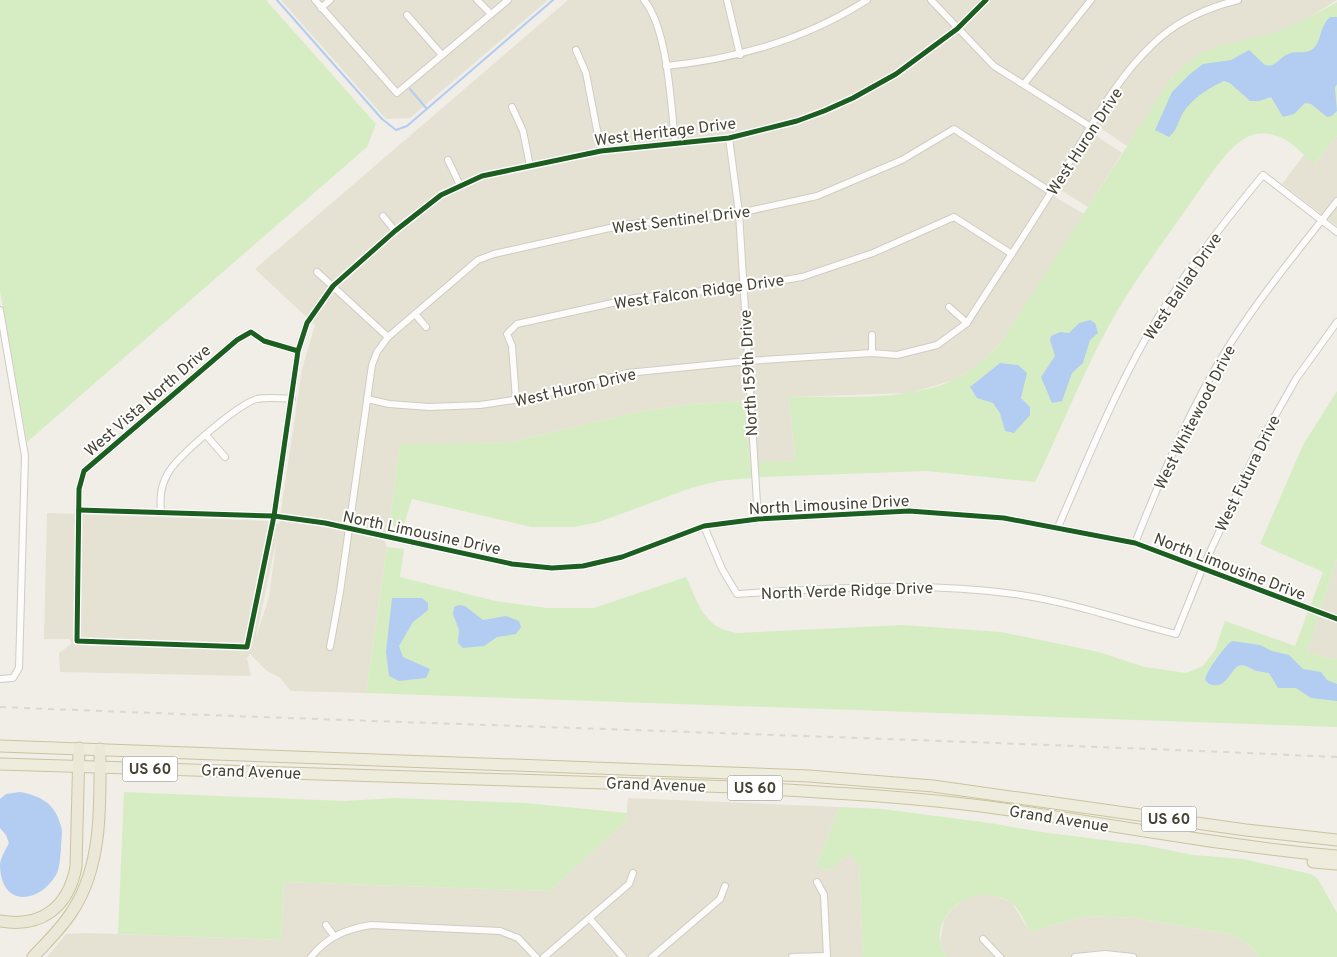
<svg xmlns="http://www.w3.org/2000/svg" width="1337" height="957" viewBox="0 0 1337 957" font-family="Overpass,sans-serif">
	<rect width="100%" height="100%" fill="#f0eee6"/>
	<g fill="#e5e2d3" fill-rule="evenodd">
		<path d="M281 0H548L410 118 386 119Z"/>
		<path d="M568 0H1337L1307 19 1172 78 1127 146 1099 127 1095 135 1122 153 1088 207 1059 189 1055 197 1084 214 1000 344 975 367 954 380 910 393 789 397 795 461 749 463 745 401 693 404 642 411 510 442 400 445 389 525 384 540 387 547 366 693 291 691 279 677 267 671 250 654 247 658 251 676 60 672 59 653 71 644 70 639H44L47 513 267 521 279 524 302 369 315 325 255 269ZM277 537 269 597 256 637Z"/>
		<path d="M1337 136V226L1282 184 1304 155 1315 163Z"/>
		<path d="M1337 559V660L1307 652Z"/>
		<path d="M628 798 840 807 816 865 828 871 849 854 859 865 863 957H47L66 934 86 933 281 940 284 882 550 891 626 821Z"/>
		<path d="M982 893 999 897 1012 903 1030 932 1085 916 1136 918 1233 935 1248 944 1259 957H946L940 943 944 920 952 909 968 897Z"/>
	</g>
	<g fill="#d6edc4">
		<path d="M0 0H266L376 124 367 147 27 442 0 291Z"/>
		<path d="M1337 2V136L1314 164C1297 149 1283 130 1256 134 1232 138 1208 179 1194 198 1169 234 1142 270 1119 308 1086 363 1064 424 1035 482L927 471 761 477 719 481 691 488 599 522 574 527H531L412 499 403 528 389 525 400 444 510 442 642 411 693 404 745 401 749 462 795 461 789 397C840 396 909 402 955 379 973 370 986 357 1000 344L1156 101C1166 86 1176 71 1191 60 1209 45 1248 40 1271 33 1294 26 1316 14 1337 2Z"/>
		<path d="M1337 391V559L1307 652 1337 660V727L366 693 387 547 404 549 400 577 495 601 547 608H594L686 577C699 604 703 628 737 633L903 625 1001 632 1099 652 1145 667 1186 673 1203 666 1215 650 1225 621 1295 646 1323 572 1260 544 1303 445Z"/>
		<path d="M124 792 344 801 395 798 525 803 627 813 626 821 550 891 284 882 281 940 118 934Z"/>
		<path d="M840 807 882 809 990 823 1041 832 1144 845 1193 855 1243 859 1311 874 1318 879 1337 913V957H1259L1248 944 1233 935 1136 918 1085 916 1030 932C1025 923 1020 909 1011 903 982 882 936 905 940 943 941 947 945 953 946 957H863L859 865 849 854 828 871 816 865Z"/>
	</g>
	<g fill="#b3ccf2">
		<path d="M1330 17H1337V84L1335 88 1337 111 1332 116 1327 117 1311 104 1305 103 1294 114 1283 117 1271 97 1259 101H1250L1230 83 1224 81C1209 88 1192 98 1183 113 1178 121 1177 131 1169 137L1155 130 1172 92 1190 74 1203 64 1231 60 1249 50 1265 65C1276 68 1278 58 1288 54 1296 50 1307 55 1314 48 1322 40 1319 27 1330 17Z"/>
		<path d="M1090 320 1095 323 1098 333 1090 340 1083 363 1072 373 1062 401 1052 403 1041 377 1055 356 1050 340 1051 336 1060 332 1069 333 1079 323Z"/>
		<path d="M1000 363 1018 365 1027 373 1021 398 1030 407V415L1014 433 1005 431 1000 413 993 403 977 398 970 387Z"/>
		<path d="M392 598H422L428 603V610L413 622 399 646 403 657 430 669 426 678 399 681 389 676 386 652Z"/>
		<path d="M459 605 465 606 483 620 506 616 519 621 521 627 516 634 497 637 484 646 463 648 458 643 459 630 453 614 454 607Z"/>
		<path d="M1232 641 1260 645 1272 651 1289 655 1303 669 1321 672 1327 680 1337 684V701L1311 698 1296 688H1278L1269 673C1265 672 1260 672 1257 671 1252 670 1247 665 1241 665 1230 667 1228 691 1209 684L1205 680C1205 673 1227 643 1232 641Z"/>
		<path d="M20 792C42 796 55 804 61 826 63 833 61 841 61 849 60 857 60 868 56 875 38 905 0 907 0 864 1 857 6 849 9 843L6 835 0 828V799L6 794Z"/>
	</g>
	<g fill="none" stroke-linecap="round" stroke-linejoin="round">
		<g stroke="#b3ccf2" stroke-width="2">
			<path d="M277 0 382 119 396 130 407 126 553 0"/>
			<path d="M410 89 426 108"/>
		</g>
		<g stroke="#ceccc4" stroke-width="8">
			<g id="minor">
				<path d="M315 0 397 93 508 0"/>
				<path d="M477 0 491 14"/>
				<path d="M644 0C668 29 671 105 675 143"/>
				<path d="M727 0 740 55"/>
				<path d="M931 0 994 66 1091 127"/>
				<path d="M321 8 330 0"/>
				<path d="M407 15 442 55"/>
				<path d="M576 50 586 73 601 151"/>
				<path d="M666 66C737 59 806 39 867 0"/>
				<path d="M1024 84 1091 0"/>
				<path d="M512 107 523 131 530 166"/>
				<path d="M729 138 739 213 758 519"/>
				<path d="M448 160 460 185"/>
				<path d="M383 216 395 231"/>
				<path d="M317 272 388 337"/>
				<path d="M949 307 967 323"/>
				<path d="M0 310 25 456 19 668 13 678 0 679"/>
				<path d="M415 314 426 327"/>
				<path d="M872 335V353"/>
				<path d="M298 351 264 341 251 332 237 340 84 471 79 489 77 641 247 647 274 516 298 351 307 323 333 286 395 231 441 195 482 176 601 151 729 138 797 121 824 111 853 98 896 74 957 29 986 0"/>
				<path d="M367 399 389 404 429 407 480 405 534 397 627 373 748 361 872 353 897 355 937 345 967 323C998 274 1031 226 1061 176 1088 132 1114 81 1152 45 1175 22 1206 8 1238 0"/>
				<path d="M516 400 512 346 507 334 517 324 635 298 743 287 802 277 873 253 954 217 1012 254"/>
				<path d="M206 435 225 457"/>
				<path d="M79 510 274 516 325 523 512 564 552 568 583 566 622 557 704 526 758 519 909 511 1004 518 1135 543 1337 619"/>
				<path d="M161 513C160 499 160 488 167 475 175 458 238 404 257 399 268 397 280 398 292 399"/>
				<path d="M704 526 722 569 737 594C832 588 926 581 1021 595 1074 603 1124 621 1176 634L1203 567 1263 437 1296 379 1337 322"/>
				<path d="M1058 527C1086 463 1112 398 1146 338 1179 279 1221 226 1263 175L1337 232"/>
				<path d="M1135 543C1162 475 1191 406 1230 344 1262 294 1300 248 1337 201"/>
				<path d="M330 647 340 592 372 365 377 352 388 337 478 260 494 254 623 225 739 213 817 196 902 160 954 129 1051 192"/>
				<path d="M817 882 824 895 827 957"/>
				<path d="M590 919 623 957"/>
				<path d="M326 925 334 936"/>
				<path d="M983 939 1000 957"/>
				<path d="M311 957C327 937 346 929 371 925L500 931 518 938 536 957"/>
				<path d="M544 957 629 884 633 873"/>
				<path d="M652 957 720 899 725 886"/>
				<path d="M792 957 827 956"/>
				<path d="M1075 957 1105 954 1133 957"/>
			</g>
		</g>
		<g stroke="#cac39f" stroke-width="13">
			<g id="trunk">
				<path d="M0 746 809 776 933 786 1246 830 1337 840"/>
				<path d="M0 764 736 787C820 792 905 796 989 807 1105 823 1220 846 1337 856"/>
				<path d="M1313 862 1337 864"/>
			</g>
		</g>
		<g stroke="#cac39f" stroke-width="13">
			<g id="motorway">
				<path d="M0 921C41 928 68 908 76 867L79 748"/>
				<path d="M33 957C47 942 62 928 73 910 103 864 100 802 100 749"/>
			</g>
		</g>
		<use href="#minor" stroke="#fdfcfb" stroke-width="6"/>
		<use href="#trunk" stroke="#eeecdc" stroke-width="11"/>
		<use href="#motorway" stroke="#ece8d7" stroke-width="11"/>
		<path stroke="#d8d8d7" stroke-width="2" stroke-dasharray="6 6" stroke-linecap="butt" d="M0 707C446 725 891 737 1337 757"/>
		<g stroke="#fff" stroke-width="8">
			<g id="cycleway">
				<path d="M298 351 264 341 251 332 237 340 84 471 79 489 77 641 247 647 274 516 298 351 307 323 333 286 395 231 441 195 482 176 601 151 729 138 797 121 824 111 853 98 896 74 957 29 986 0"/>
				<path d="M79 510 274 516 325 523 512 564 552 568 583 566 622 557 704 526 758 519 909 511 1004 518 1135 543 1337 619"/>
			</g>
		</g>
		<use href="#cycleway" stroke="#1b5e20" stroke-width="5"/>
	</g>
	<g text-anchor="middle" stroke-width="4" stroke-linejoin="round" paint-order="stroke">
		<g fill="#fff" stroke="#7e7b70" stroke-width="1">
			<rect x="122.5" y="756.5" width="55" height="25" rx="4"/>
			<rect x="727.5" y="775.5" width="55" height="25" rx="4"/>
			<rect x="1141.5" y="806.5" width="55" height="25" rx="4"/>
		</g>
		<g font-size="15" font-weight="bold" fill="#464233">
			<text x="150" y="774">US 60</text>
			<text x="755" y="793">US 60</text>
			<text x="1169" y="824">US 60</text>
		</g>
		<g font-size="16" fill="#464233" stroke="#fff">
			<text transform="translate(665 131) rotate(-7)" y="6">West Heritage Drive</text>
			<text transform="translate(1084 141) rotate(-57)" y="6">West Huron Drive</text>
			<text transform="translate(681 219) rotate(-7)" y="6">West Sentinel Drive</text>
			<text transform="translate(1182 286) rotate(-56)" y="6">West Ballad Drive</text>
			<text transform="translate(699 291) rotate(-8)" y="6">West Falcon Ridge Drive</text>
			<text transform="translate(748 373) rotate(-93)" y="6">North 159th Drive</text>
			<text transform="translate(575 387) rotate(-13)" y="6">West Huron Drive</text>
			<text transform="translate(147 400) rotate(-41)" y="6">West Vista North Drive</text>
			<text transform="translate(1194 417) rotate(-63)" y="6">West Whitewood Drive</text>
			<text transform="translate(1247 473) rotate(-64)" y="6">West Futura Drive</text>
			<text transform="translate(829 504) rotate(-3)" y="6">North Limousine Drive</text>
			<text transform="translate(422 532) rotate(12)" y="6">North Limousine Drive</text>
			<text transform="translate(1230 566) rotate(21)" y="6">North Limousine Drive</text>
			<text transform="translate(847 590) rotate(-2)" y="6">North Verde Ridge Drive</text>
			<text transform="translate(251 771) rotate(2)" y="6">Grand Avenue</text>
			<text transform="translate(656 784) rotate(2)" y="6">Grand Avenue</text>
			<text transform="translate(1059 818) rotate(9)" y="6">Grand Avenue</text>
		</g>
	</g>
</svg>
